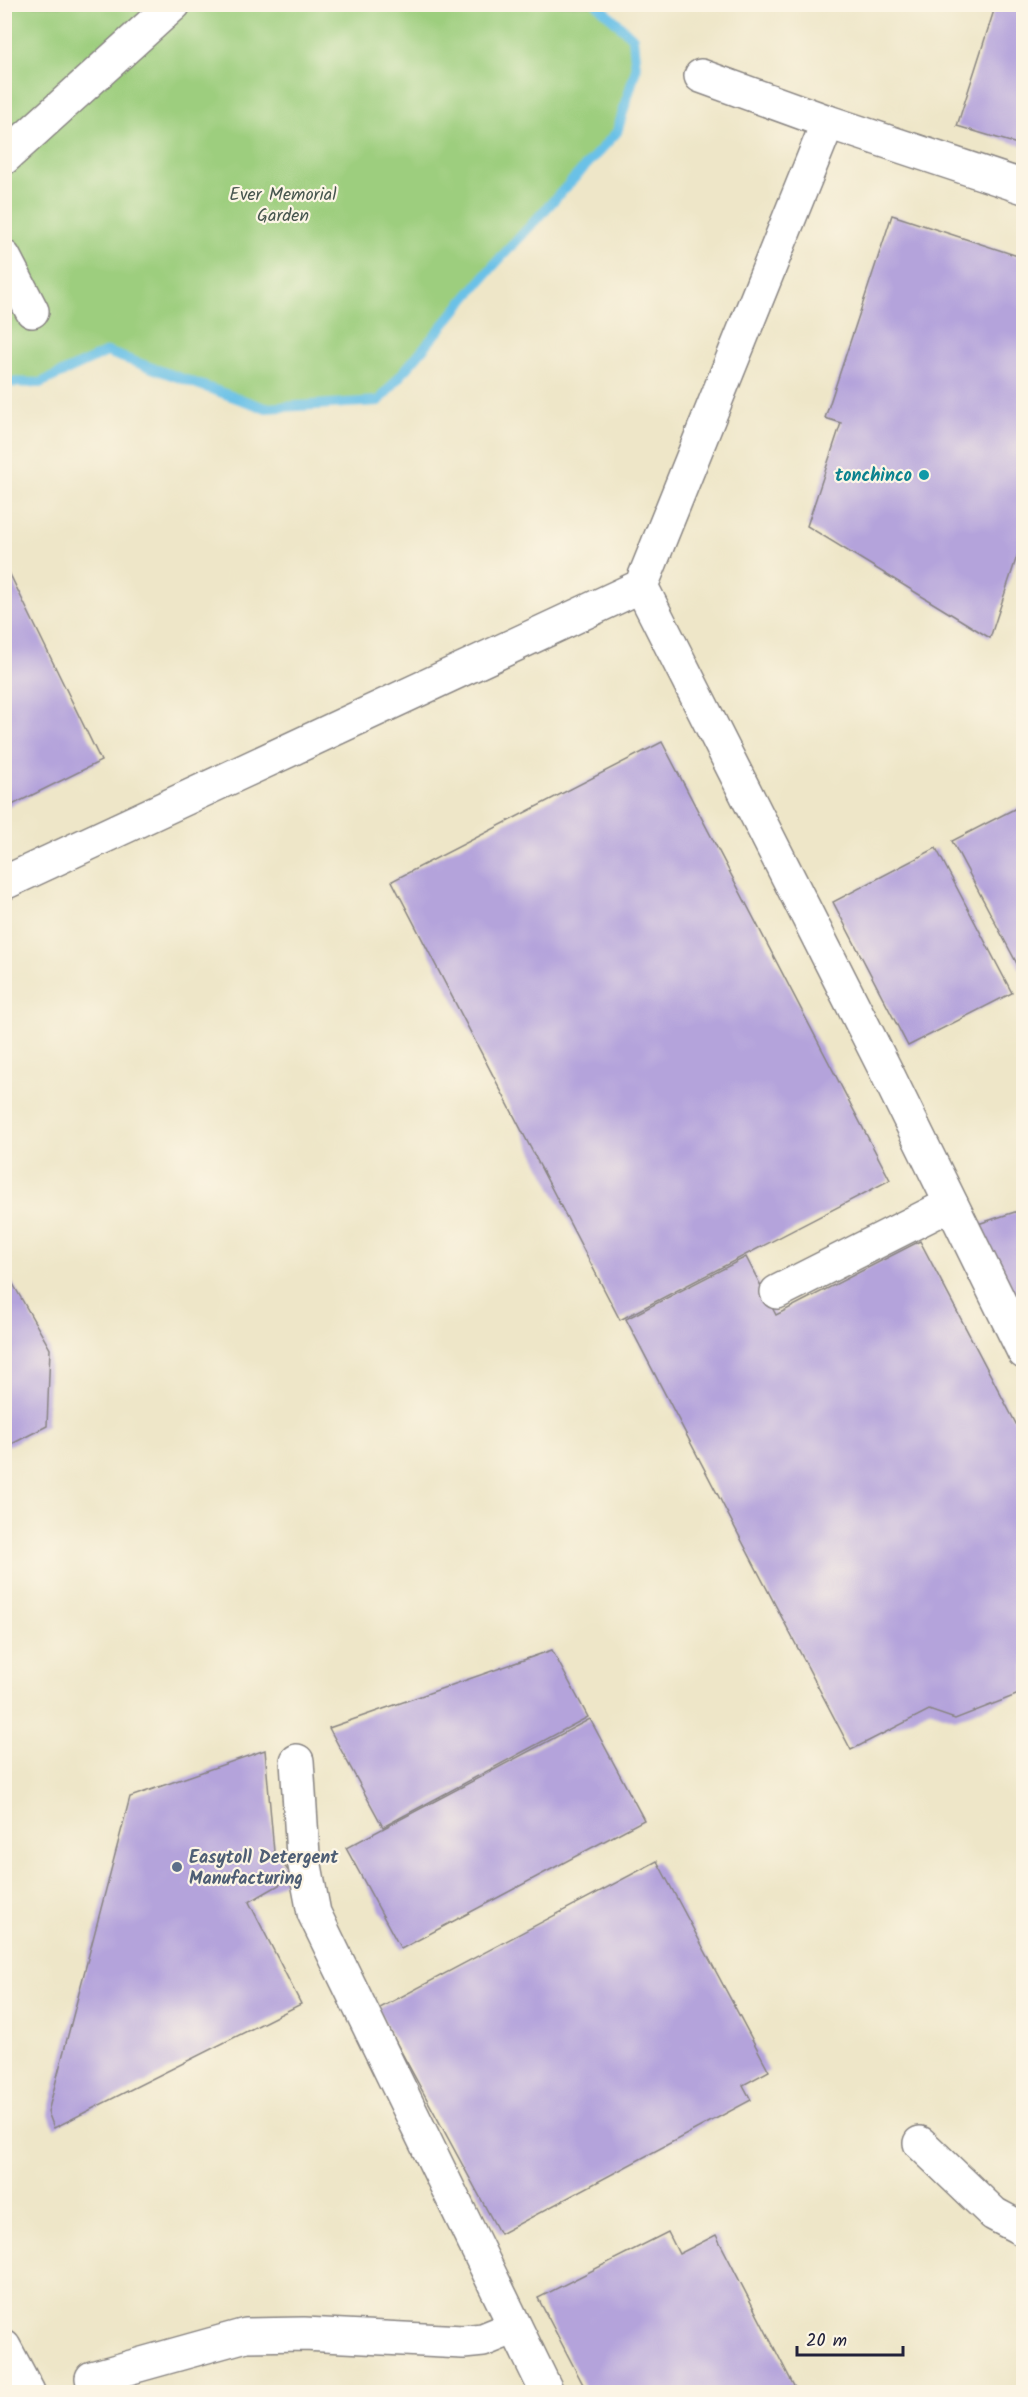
<svg xmlns="http://www.w3.org/2000/svg" width="1028" height="2397" viewBox="0 0 1028 2397" font-family="Kalam,sans-serif">
	<rect width="100%" height="100%" fill="#fcf5e5"/>
	<filter id="ink" filterUnits="userSpaceOnUse"><feTurbulence type="fractalNoise" baseFrequency=".0167" numOctaves="2"/><feDisplacementMap in="SourceGraphic" scale="12" xChannelSelector="R" yChannelSelector="G"/><feConvolveMatrix kernelMatrix="1 2 1 2 8 2 1 2 1" color-interpolation-filters="sRGB"/></filter>
	<filter id="wash" filterUnits="userSpaceOnUse"><feTurbulence type="fractalNoise" baseFrequency=".008" numOctaves="4" result="noise"/><feDisplacementMap in="SourceGraphic" scale="24" xChannelSelector="R" yChannelSelector="G"/><feGaussianBlur stdDeviation="1.35" result="paint"/><feColorMatrix in="noise" values="0 0 0 0 0 0 0 0 0 0 0 0 0 0 0 0 0 1.4 0 .05"/><feComposite in="paint" operator="in"/></filter>
	<g filter="url(#wash)">
		<rect width="100%" height="100%" fill="#eee6c8"/>
		<path fill="#9dce7e" stroke="#60785c" stroke-width="1.5" d="M5 5H597L633 38 636 69 617 132 494 265 379 401 265 408 107 353 40 383 5 382Z"/>
		<g fill="none" stroke-linecap="round" stroke-linejoin="round">
			<path stroke="#6ac1e7" stroke-width="10" d="M4 382 40 383 107 352 265 408 379 401 494 265 617 132 636 69 633 38 597 4"/>
		</g>
		<g id="blocks">
			<g fill="#b4a3db">
				<path d="M996 4H1024V146L957 126Z"/>
				<path d="M892 215 1024 258V535L990 638 807 526 841 423 825 418Z"/>
				<path d="M4 562 101 761 4 809Z"/>
				<path d="M662 742 890 1180 620 1320 392 881Z"/>
				<path d="M1024 804V977L952 841Z"/>
				<path d="M936 848 1012 993 908 1046 833 902Z"/>
				<path d="M1024 1209V1314L978 1224Z"/>
				<path d="M920 1241 1024 1439V1692L955 1719 929 1710 851 1750 626 1319 746 1257 776 1315Z"/>
				<path d="M4 1268 50 1349 47 1426 4 1448Z"/>
				<path d="M552 1650 588 1717 383 1827 329 1728Z"/>
				<path d="M590 1719 644 1820 401 1949 346 1848Z"/>
				<path d="M265 1750 274 1852 293 1877 249 1902 301 2004 54 2128 48 2112 130 1797Z"/>
				<path d="M657 1861 769 2071 743 2085 751 2100 500 2234 378 2009Z"/>
				<path d="M668 2232 679 2254 716 2235 797 2392H587L538 2298Z"/>
			</g>
		</g>
	</g>
	<g filter="url(#ink)">
		<use href="#blocks" fill-opacity="0" stroke="#888482" stroke-width="1.5"/>
		<g fill="none" stroke-linecap="round" stroke-linejoin="round">
			<g stroke="#888482" stroke-width="36">
				<g id="minor">
					<path d="M701 76 828 122 1024 187"/>
					<path d="M4 158 174 4"/>
					<path d="M4 257 32 311"/>
					<path d="M641 586 884 1067 1024 1352"/>
					<path d="M4 883 641 586 828 122"/>
					<path d="M777 1292 951 1204"/>
					<path d="M297 1761 303 1855 314 1913 547 2392"/>
					<path d="M920 2143 994 2214 1024 2230"/>
					<path d="M4 2347 28 2392"/>
					<path d="M92 2378 246 2335 304 2334 463 2342 483 2340 515 2327"/>
				</g>
			</g>
			<use href="#minor" stroke="#fff" stroke-width="33"/>
		</g>
	</g>
	<circle fill="#0f9aa8" stroke="#fcf5e5" stroke-width="2" cx="924" cy="475" r="6"/>
	<circle fill="#5c6f8a" stroke="#fcf5e5" stroke-width="2" cx="177" cy="1867" r="6"/>
	<g text-anchor="middle" stroke-width="4.5" stroke-linejoin="round" paint-order="stroke">
		<g font-size="18" fill="#47564f" stroke="#fcf5e5">
			<text x="283" y="200">Ever Memorial<tspan x="283" dy="21">Garden</tspan></text>
		</g>
		<g font-size="18" font-weight="bold" fill="#0d838f" stroke="#fcf5e5" text-anchor="end">
			<text x="912" y="481">tonchinco</text>
		</g>
		<g font-size="18" font-weight="bold" fill="#4e5e75" stroke="#fcf5e5" text-anchor="start">
			<text x="189" y="1863">Easytoll Detergent<tspan x="189" dy="21">Manufacturing</tspan></text>
		</g>
	</g>
	<rect width="1028" height="2397" fill="none" stroke="#fcf5e5" stroke-width="24"/>
	<path d="M797 2346v9h106v-9" fill="none" stroke="#22223b" stroke-width="3"/>
	<text x="806" y="2346" font-size="18" fill="#22223b" stroke="#fcf5e5" stroke-width="4.5" paint-order="stroke">20 m</text>
</svg>
